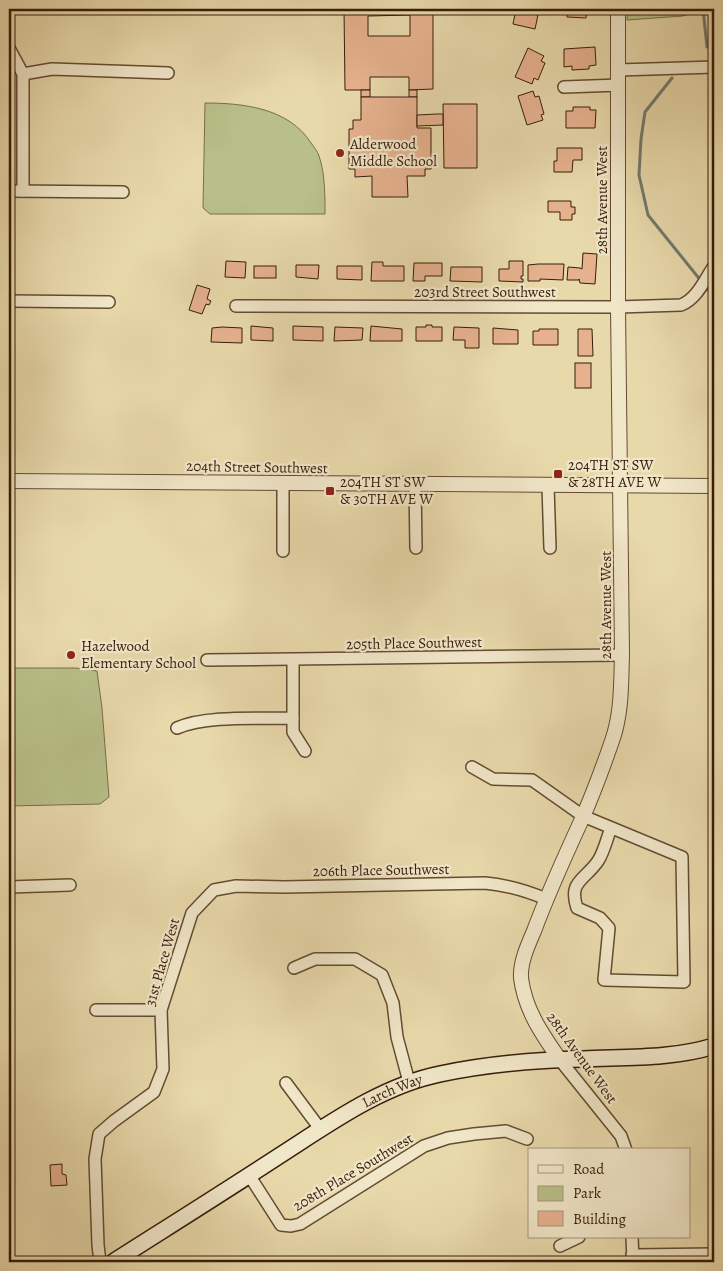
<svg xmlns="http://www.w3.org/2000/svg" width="723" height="1271" viewBox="0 0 723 1271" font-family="Alegreya,serif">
	<rect width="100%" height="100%" fill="#e8d9ab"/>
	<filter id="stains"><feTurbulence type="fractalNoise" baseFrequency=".004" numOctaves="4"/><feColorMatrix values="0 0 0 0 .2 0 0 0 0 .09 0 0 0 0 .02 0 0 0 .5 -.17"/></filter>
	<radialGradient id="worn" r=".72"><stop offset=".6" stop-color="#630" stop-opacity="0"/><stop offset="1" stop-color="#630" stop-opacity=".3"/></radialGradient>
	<g fill="#b8bf88" stroke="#786e4a">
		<path d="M628 9H705L683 16 627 20Z"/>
		<path d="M205 103C243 103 289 108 311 143 314 147 318 152 319 156 325 172 325 197 325 214H210L203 208Z"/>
		<path d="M9 668H76L97 671 102 708 109 797 100 804 9 806Z"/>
	</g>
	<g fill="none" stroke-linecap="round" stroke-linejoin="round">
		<g stroke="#727a6f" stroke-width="3">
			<path d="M703 9 707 47"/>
			<path d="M672 78 645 112 641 139 639 175 648 215 714 297"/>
		</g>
	</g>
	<g fill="#e6b28e" stroke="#381c0b" fill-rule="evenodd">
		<path d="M344 9H433V89L409 90V77H370V90H345ZM410 15V36H368V16Z"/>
		<path d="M516 9H535L534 14 538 15 535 29 513 24Z"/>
		<path d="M568 9H587L586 18 567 17Z"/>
		<path d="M595 47 596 65 589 66V69L572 70V66L564 67V49Z"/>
		<path d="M528 48 544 56 541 61 545 63 538 80 534 78 532 84 515 77Z"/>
		<rect x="361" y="90" width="9" height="7"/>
		<rect x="409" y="90" width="8" height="7"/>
		<path d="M533 91 535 97 539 96 544 114 541 115 543 120 527 125 518 96Z"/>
		<path d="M361 97H417V128H431V169H425V176H407L408 197H372V176L355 177V169H349V129H353V120H361Z"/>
		<path d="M443 104H477V168H444Z"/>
		<path d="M573 107H590V110H596L595 128H566V111H573Z"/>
		<path d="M437 114H443V125L417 126V115Z"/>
		<path d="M557 148H582V160H573L572 172H554V161H557Z"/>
		<path d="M548 201H571V207H575V214H572V220H560V212H548Z"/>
		<path d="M583 253 597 254 595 284 580 283 579 279V280H567L568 267 580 268 582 269Z"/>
		<path d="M226 261 246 262 245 278 225 277Z"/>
		<path d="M509 261H523V276H521V279H523V282L499 281V269H509Z"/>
		<path d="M372 262H383V266H404V281H371Z"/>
		<path d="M414 263H442V276H425V281H413Z"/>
		<path d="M538 264H564L563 280 540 279V281H528V265Z"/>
		<path d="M296 265H319L318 279 296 277Z"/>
		<rect x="254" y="266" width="22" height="12"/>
		<path d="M337 266H362V280L337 279Z"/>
		<path d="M451 267H482V282L450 281Z"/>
		<path d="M197 285 210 289 207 299 211 301 209 305 206 304 202 314 189 310Z"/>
		<path d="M426 325H432V327H442V341H416V327H426Z"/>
		<path d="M251 326 273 328V341L251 340Z"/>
		<path d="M293 326 323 327V341L293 340Z"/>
		<path d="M371 326 402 329V341H370Z"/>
		<path d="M222 327 242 328V343L211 342 212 328Z"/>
		<path d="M335 327 363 328 362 340 334 341Z"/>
		<path d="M454 327 479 328V348H465V340H453Z"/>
		<path d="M493 328 518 330V344H493Z"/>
		<path d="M539 329H558V345H533V331H539Z"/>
		<path d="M578 329H592L593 356H578Z"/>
		<rect x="575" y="363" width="16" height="25"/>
		<path d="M62 1164V1174L66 1175 67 1185 51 1186 50 1165Z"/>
	</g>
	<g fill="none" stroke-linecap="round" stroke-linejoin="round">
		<g stroke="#644b33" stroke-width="14">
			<g id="minor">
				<path d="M9 48 23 74V191"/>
				<path d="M619 70 714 67"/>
				<path d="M23 74 52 69 168 73"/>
				<path d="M564 87 619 85"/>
				<path d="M9 191 123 192"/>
				<path d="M9 301 109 302"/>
				<path d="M236 306 618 307 681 305C697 299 705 279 714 266"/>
				<path d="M283 484V551"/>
				<path d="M415 485 416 548"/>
				<path d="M548 486 550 548"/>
				<path d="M207 660 622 655"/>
				<path d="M293 660V732L305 751"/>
				<path d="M177 728C207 715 259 719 293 718"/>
				<path d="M472 767 493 779 532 780 583 816 682 857 684 982 604 980 609 928 600 918 577 908C568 881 585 880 598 861 604 852 607 838 611 828"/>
				<path d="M9 887 70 885"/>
				<path d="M294 968 315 959H355L382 975 393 1003 397 1037 409 1082"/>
				<path d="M96 1010H161"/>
				<path d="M560 1060 621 1136 626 1150"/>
				<path d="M286 1083 321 1130"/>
				<path d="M249 1175 281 1225 291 1226 300 1224 424 1146 448 1138 474 1134 506 1131 527 1139"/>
				<path d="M632 1237 633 1261"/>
				<path d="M560 1246 579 1237"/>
				<path d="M632 1255 714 1254"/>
				<path d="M100 1262 98 1245 95 1159 99 1134 114 1121 154 1092 163 1069 161 1010 192 913 214 890 236 886 284 887 485 883C507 885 525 890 546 899"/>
			</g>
		</g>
		<g stroke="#644b33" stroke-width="16">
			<g id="tertiary">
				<path d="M9 481 714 486"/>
				<path d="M560 1060C542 1034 525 1010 521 978 520 962 528 945 534 931 548 893 565 856 582 819 593 794 603 767 612 741 622 713 621 683 622 655L618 307V9"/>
			</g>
		</g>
		<g stroke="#381c0b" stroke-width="18">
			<g id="secondary">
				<path id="s1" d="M113 1262C168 1227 224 1192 279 1156 329 1124 381 1086 440 1074 487 1064 535 1060 583 1059 627 1057 672 1059 714 1046"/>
			</g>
		</g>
		<use href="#minor" stroke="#f0e6c8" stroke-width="11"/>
		<use href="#tertiary" stroke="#f0e6c8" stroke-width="14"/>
		<use href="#secondary" stroke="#f0e6c8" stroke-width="15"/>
	</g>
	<g fill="#8f2418" stroke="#f0e6c8" stroke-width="2">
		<circle cx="340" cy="153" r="5"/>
		<rect x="553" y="469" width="10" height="10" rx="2.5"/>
		<rect x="325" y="486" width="10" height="10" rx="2.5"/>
		<circle cx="71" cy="655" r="5"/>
	</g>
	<g text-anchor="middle" stroke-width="4.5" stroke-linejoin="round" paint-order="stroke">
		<g font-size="15" fill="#381c0b" stroke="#f0e6c8" text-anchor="start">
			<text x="350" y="149">Alderwood<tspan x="350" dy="17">Middle School</tspan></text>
			<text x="568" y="470">204TH ST SW<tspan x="568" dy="17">&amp; 28TH AVE W</tspan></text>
			<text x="340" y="487">204TH ST SW<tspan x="340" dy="17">&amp; 30TH AVE W</tspan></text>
			<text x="81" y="651">Hazelwood<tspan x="81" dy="17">Elementary School</tspan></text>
		</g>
		<g font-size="15" fill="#381c0b" stroke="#f0e6c8">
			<text transform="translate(602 200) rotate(-90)" y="5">28th Avenue West</text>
			<text x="485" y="297">203rd Street Southwest</text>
			<text transform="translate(257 467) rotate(1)" y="5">204th Street Southwest</text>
			<text transform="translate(606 605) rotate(-90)" y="5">28th Avenue West</text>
			<text transform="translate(414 643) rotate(-1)" y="5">205th Place Southwest</text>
			<text transform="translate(381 870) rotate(-1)" y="5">206th Place Southwest</text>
			<text transform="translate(162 962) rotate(-74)" y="5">31st Place West</text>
			<text transform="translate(582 1058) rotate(54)" y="5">28th Avenue West</text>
			<text dy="5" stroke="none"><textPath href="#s1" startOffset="328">Larch Way</textPath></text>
			<text transform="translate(353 1172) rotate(-31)" y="5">208th Place Southwest</text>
		</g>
	</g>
	<rect width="723" height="1271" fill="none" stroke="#e8d9ab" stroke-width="30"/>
	<rect x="10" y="10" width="703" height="1251" fill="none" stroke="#381c0b" stroke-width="2.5"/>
	<rect x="15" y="15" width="693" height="1241" fill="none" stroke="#381c0b"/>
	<rect x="528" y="1148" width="162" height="90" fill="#f0e6c8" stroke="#a6957c"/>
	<rect x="538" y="1165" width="25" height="8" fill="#f0e6c8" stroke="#a6957c"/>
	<text x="573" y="1174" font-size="15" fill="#381c0b">Road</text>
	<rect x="538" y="1186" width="25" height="15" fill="#b8bf88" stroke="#a6957c"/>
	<text x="573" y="1198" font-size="15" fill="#381c0b">Park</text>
	<rect x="538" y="1211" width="25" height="15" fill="#e6b28e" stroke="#a6957c"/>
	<text x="573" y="1224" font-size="15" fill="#381c0b">Building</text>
	<rect width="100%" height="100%" filter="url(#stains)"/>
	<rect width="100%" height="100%" fill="url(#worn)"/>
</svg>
